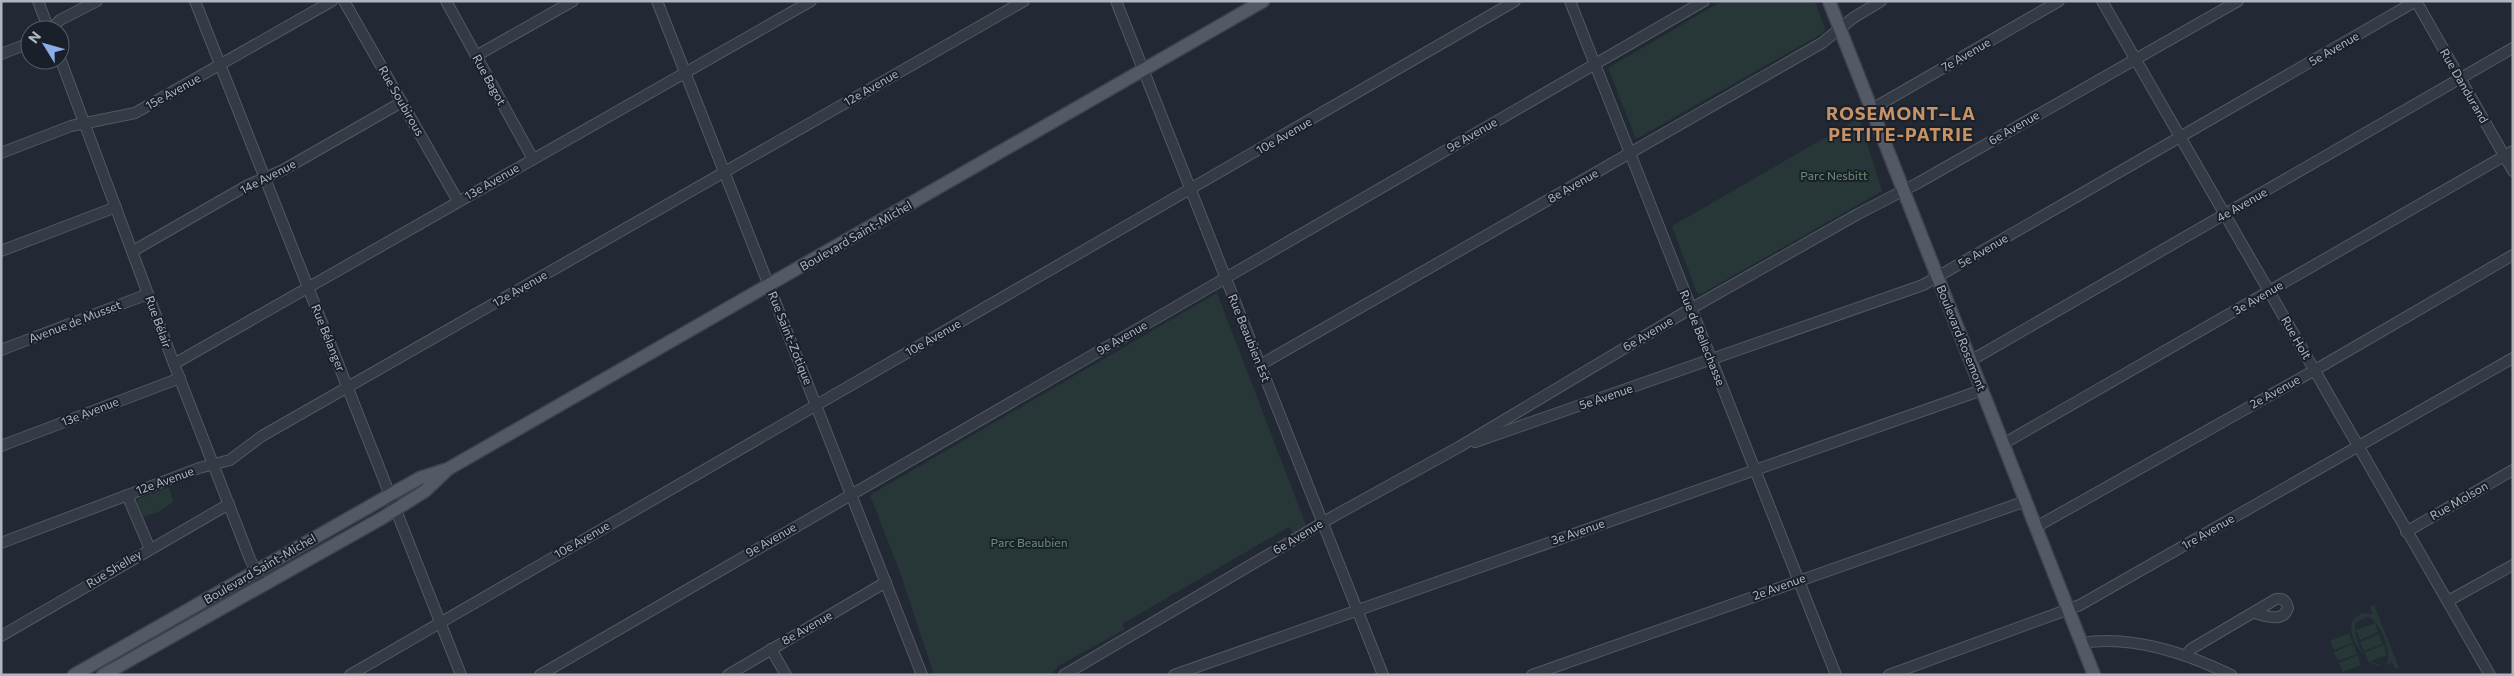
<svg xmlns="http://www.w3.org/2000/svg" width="2514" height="676" viewBox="0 0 2514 676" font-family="Commissioner,sans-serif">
	<rect width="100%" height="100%" fill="#222934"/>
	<g fill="#273737" fill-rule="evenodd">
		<path d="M1722 1H1815L1825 29 1823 33 1636 139 1608 68Z"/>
		<path d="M1859 118 1882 191 1701 294 1697 293 1672 226Z"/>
		<path d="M1217 293 1306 525 1293 533 1289 527 1122 624 1125 629 1058 666 1052 675H934L901 575 870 495Z"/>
		<path d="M169 487 173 502 158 512 143 517 137 501 138 499Z"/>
		<path d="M2374 605 2399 668 2395 669 2392 662C2372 676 2344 637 2353 620L2362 613 2373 614 2370 607ZM2367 617C2380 620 2392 651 2387 663 2368 676 2351 636 2356 622Z"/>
		<path d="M2375 623 2378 632 2360 640 2356 630Z"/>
		<path d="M2349 633 2353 643 2334 650 2330 641Z"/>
		<path d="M2379 634 2383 644 2364 651 2360 642Z"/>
		<path d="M2353 644 2357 654 2338 661 2334 652Z"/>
		<path d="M2384 645 2387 655 2368 662 2365 652Z"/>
		<path d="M2358 655 2361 665 2343 672 2339 663Z"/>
	</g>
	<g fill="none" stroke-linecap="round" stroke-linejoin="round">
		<g stroke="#525962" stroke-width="12">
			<g id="minor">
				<path d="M38 1 49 30"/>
				<path d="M195 1 461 675"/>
				<path d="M344 1 458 201"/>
				<path d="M446 1 533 159"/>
				<path d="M657 1 922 675"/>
				<path d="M1116 1 1383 675"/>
				<path d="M1570 1 1836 675"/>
				<path d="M2102 1 2490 675"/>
				<path d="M2416 1 2513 171"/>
				<path d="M50 30 60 20 97 1"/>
				<path d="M1 54 30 43"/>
				<path d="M476 56 573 1"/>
				<path d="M60 58 174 364 250 559 262 584"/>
				<path d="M1872 109 2059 1"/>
				<path d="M1 153 71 126 135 113 332 1"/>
				<path d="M1 251 116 207"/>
				<path d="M133 251 248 185 283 170 402 102"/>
				<path d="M1 350 148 294"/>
				<path d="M1970 361 2513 48"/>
				<path d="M174 364 811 1"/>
				<path d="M1260 365 1822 43 1853 18 1881 1"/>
				<path d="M1475 442 1923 285 2416 1"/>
				<path d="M2003 444 2513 151"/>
				<path d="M1 446 180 378"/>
				<path d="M127 495 150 549"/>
				<path d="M2036 527 2315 370 2513 255"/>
				<path d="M2406 532 2513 470"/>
				<path d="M1 543 199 468 230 460 262 436 1024 1"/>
				<path d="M2448 601 2513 565"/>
				<path d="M1 636 229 504"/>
				<path d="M2081 643C2131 635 2186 653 2231 675"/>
				<path d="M771 649 786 675"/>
				<path d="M2185 656 2191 649 2276 599C2284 598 2286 601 2288 608 2283 623 2266 616 2254 613"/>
				<path d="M350 675 1515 1"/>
				<path d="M540 675 1704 1"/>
				<path d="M728 675 886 582"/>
				<path d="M1064 675 1334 516 1459 447 1685 312 1858 214 1918 183 2238 1"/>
				<path d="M1174 675 1982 390"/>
				<path d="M1532 675 2026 501"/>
				<path d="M1889 675 2080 605 2513 358"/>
			</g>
		</g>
		<g stroke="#3e444e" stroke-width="15">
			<g id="major">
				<path d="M1829 1 2094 675"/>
				<path d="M74 675 402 488 420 478 448 469 1263 1"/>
				<path d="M103 675 382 518 425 491 446 471"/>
			</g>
		</g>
		<use href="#minor" stroke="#353b45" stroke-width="10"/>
		<use href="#major" stroke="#535a65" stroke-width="12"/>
	</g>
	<g text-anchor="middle" stroke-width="4" stroke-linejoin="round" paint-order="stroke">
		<g font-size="12" fill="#afb6c1" stroke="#1a2029">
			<text transform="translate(2334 49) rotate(-30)" y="4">5e Avenue</text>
			<text transform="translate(1966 55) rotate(-30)" y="4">7e Avenue</text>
			<text transform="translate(489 80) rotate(61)" y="4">Rue Bagot</text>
			<text transform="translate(2464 86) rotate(60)" y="4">Rue Dandurand</text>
			<text transform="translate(871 88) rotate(-30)" y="4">12e Avenue</text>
			<text transform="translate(173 92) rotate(-29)" y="4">15e Avenue</text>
			<text transform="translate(401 101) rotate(60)" y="4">Rue Soubirous</text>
			<text transform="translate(2014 128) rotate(-30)" y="4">6e Avenue</text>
			<text transform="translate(1472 135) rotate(-30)" y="4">9e Avenue</text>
			<text transform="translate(1284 136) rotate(-30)" y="4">10e Avenue</text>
			<text transform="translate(268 177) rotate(-27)" y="4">14e Avenue</text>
			<text transform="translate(492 182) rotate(-30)" y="4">13e Avenue</text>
			<text transform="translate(1573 186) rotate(-30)" y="4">8e Avenue</text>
			<text transform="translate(2242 205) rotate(-30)" y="4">4e Avenue</text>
			<text transform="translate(856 236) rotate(-30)" y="4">Boulevard Saint-Michel</text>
			<text transform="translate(1983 251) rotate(-30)" y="4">5e Avenue</text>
			<text transform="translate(520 289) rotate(-30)" y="4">12e Avenue</text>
			<text transform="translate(2258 298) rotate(-30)" y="4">3e Avenue</text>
			<text transform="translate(75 322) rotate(-21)" y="4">Avenue de Musset</text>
			<text transform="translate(158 322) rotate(70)" y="4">Rue Bélair</text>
			<text transform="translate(1648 334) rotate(-31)" y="4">6e Avenue</text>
			<text transform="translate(328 338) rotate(68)" y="4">Rue Bélanger</text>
			<text transform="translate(790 338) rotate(68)" y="4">Rue Saint-Zotique</text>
			<text transform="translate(933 338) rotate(-30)" y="4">10e Avenue</text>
			<text transform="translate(1122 338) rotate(-30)" y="4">9e Avenue</text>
			<text transform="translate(1249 338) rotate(68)" y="4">Rue Beaubien Est</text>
			<text transform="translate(1702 338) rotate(68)" y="4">Rue de Bellechasse</text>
			<text transform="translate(1961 338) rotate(68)" y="4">Boulevard Rosemont</text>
			<text transform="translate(2296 338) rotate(60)" y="4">Rue Holt</text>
			<text transform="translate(2275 392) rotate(-29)" y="4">2e Avenue</text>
			<text transform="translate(1606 397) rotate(-19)" y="4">5e Avenue</text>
			<text transform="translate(90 412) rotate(-21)" y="4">13e Avenue</text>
			<text transform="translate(165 481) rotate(-20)" y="4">12e Avenue</text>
			<text transform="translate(2459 501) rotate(-30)" y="4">Rue Molson</text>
			<text transform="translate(1578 532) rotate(-19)" y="4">3e Avenue</text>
			<text transform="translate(2208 532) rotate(-30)" y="4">1re Avenue</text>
			<text transform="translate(1298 537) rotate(-31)" y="4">6e Avenue</text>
			<text transform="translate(582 540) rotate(-30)" y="4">10e Avenue</text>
			<text transform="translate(771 540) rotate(-30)" y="4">9e Avenue</text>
			<text transform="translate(114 569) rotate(-31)" y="4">Rue Shelley</text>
			<text transform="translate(260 569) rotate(-30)" y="4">Boulevard Saint-Michel</text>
			<text transform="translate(1779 587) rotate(-20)" y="4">2e Avenue</text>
			<text transform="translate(807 628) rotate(-30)" y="4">8e Avenue</text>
		</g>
		<g font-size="12" fill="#6a8f73" stroke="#1a2029">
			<text x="1834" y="180">Parc Nesbitt</text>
			<text x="1029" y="547">Parc Beaubien</text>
		</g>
		<g font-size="18" font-weight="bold" letter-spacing="1" fill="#c69266" stroke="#1a2029">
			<text x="1901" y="120">ROSEMONT–LA<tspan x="1901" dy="21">PETITE-PATRIE</tspan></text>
		</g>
	</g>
	<rect width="2514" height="676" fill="none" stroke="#afb6c1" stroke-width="5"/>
	<g transform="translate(45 45) rotate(307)"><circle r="24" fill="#1a2029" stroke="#565c66"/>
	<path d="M0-4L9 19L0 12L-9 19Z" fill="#8baeeb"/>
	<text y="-8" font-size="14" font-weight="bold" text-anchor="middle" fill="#afb6c1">N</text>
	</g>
</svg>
